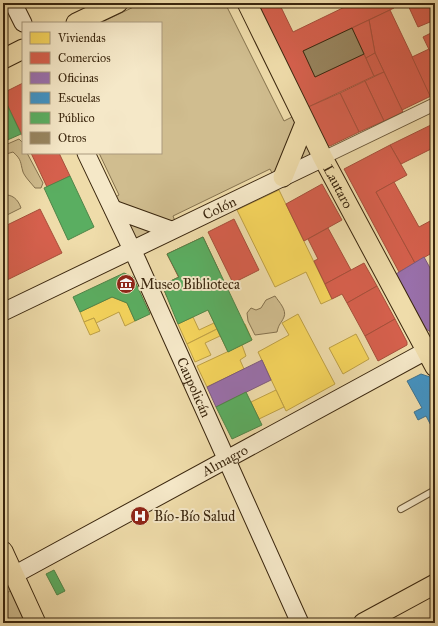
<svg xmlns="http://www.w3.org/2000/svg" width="438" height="626" viewBox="0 0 438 626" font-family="'IM FELL Great Primer',serif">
	<rect width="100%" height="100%" fill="#efdcaa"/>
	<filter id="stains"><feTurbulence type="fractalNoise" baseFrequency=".005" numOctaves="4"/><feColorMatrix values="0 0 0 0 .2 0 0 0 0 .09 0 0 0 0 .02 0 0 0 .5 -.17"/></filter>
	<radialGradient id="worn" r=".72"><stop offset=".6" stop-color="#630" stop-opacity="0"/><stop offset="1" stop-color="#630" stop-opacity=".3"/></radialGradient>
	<g fill="#d0bd8f" stroke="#85724e">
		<path d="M142 3H235L227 7 284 121 294 116 321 157 275 179 270 169 173 216 177 226 133 246 110 200 119 195 99 153H161V23H100Z"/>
		<path d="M19 139 23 143V153H27L43 183 41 188H35C31 183 25 177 23 172 20 162 22 160 13 152L3 155V146Z"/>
		<path d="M3 195C12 194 18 199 21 208L3 217Z"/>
		<path d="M275 296C279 302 287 310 284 317 281 324 279 323 277 332L255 335 248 321 247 313 251 308 256 310 261 308 266 300Z"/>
		<path d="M11 590 27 623H3V596Z"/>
	</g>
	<g fill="#f6d55c" stroke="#bea045">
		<path d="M279 190 332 299 321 304 306 272 275 287 237 210Z"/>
		<path d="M204 281 215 306 200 313 190 294 200 289 197 284Z"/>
		<path d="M219 296 235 329 245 324 252 340 228 352 208 310 215 306 213 300Z"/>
		<path d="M112 297 127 303 135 321 125 326 119 312 96 323 94 318 84 322 80 312Z"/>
		<path d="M298 314 335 384 286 411 258 352 289 335 282 323Z"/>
		<path d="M193 317 199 330 214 323 217 329 187 344 178 324Z"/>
		<path d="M94 318 100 331 90 335 84 322Z"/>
		<path d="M217 329 220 336 205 343 211 355 195 362 187 344Z"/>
		<path d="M356 334 369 359 343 374 329 348Z"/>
		<path d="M242 345 246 356 240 360 244 369 207 387 197 366Z"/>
		<path d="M276 390 284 407 259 419 251 402Z"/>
	</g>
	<g fill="#d6604d" stroke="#a74f3a">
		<path d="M255 3H279L293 32 353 3H392L394 8 303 51 315 77 364 54 374 76 306 108 266 20 264 21Z"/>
		<path d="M407 3H435V26L433 27 430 22 418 27Z"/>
		<path d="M390 10 431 96 402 110 375 53 369 20Z"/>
		<path d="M369 20 375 53 366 58 352 28Z"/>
		<path d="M435 31V62L423 37Z"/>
		<path d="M429 49 435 62V96L431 98 412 57Z"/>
		<path d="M375 53 384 72 374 76 366 58Z"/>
		<path d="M384 72 403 112 384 121 365 81Z"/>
		<path d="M365 81 384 121 359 132 340 93Z"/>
		<path d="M23 83V137L3 96V93Z"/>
		<path d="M340 93 359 132 330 146 324 145 306 108Z"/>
		<path d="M435 123V147L401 164 390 145Z"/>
		<path d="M390 145 407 175 376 192 415 263 399 272 344 169Z"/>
		<path d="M31 153H59L70 176 47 187Z"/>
		<path d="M394 182 419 227 432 220 435 225V251L415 263 376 192Z"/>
		<path d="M322 184 342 220 304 241 286 204Z"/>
		<path d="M40 209 62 253 3 282V227Z"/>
		<path d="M234 219 259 270 233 283 208 232Z"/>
		<path d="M328 228 351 270 325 284 314 261 318 259 308 239Z"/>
		<path d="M203 237 220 273 185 290 167 254Z"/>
		<path d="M364 263 377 286 347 303 342 294 332 299 325 284Z"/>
		<path d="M179 277 184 289 167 297 162 285Z"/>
		<path d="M377 286 395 319 365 336 347 303Z"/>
		<path d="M395 319 407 342V345L378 361 365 336Z"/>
	</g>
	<g fill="#9970ab" stroke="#7c5a7c">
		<path d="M424 257 435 277 434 334 426 329 396 274Z"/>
		<path d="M262 360 271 380 216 407 207 387Z"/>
	</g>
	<path fill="#4393c3" stroke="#40728d" d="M421 374 430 377 435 385V433L426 416 418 420 414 412 422 408 407 381Z"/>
	<g fill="#5aae61" stroke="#508548">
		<path d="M3 96 21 134 3 142Z"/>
		<path d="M70 176 94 227 68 240 44 188Z"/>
		<path d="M203 237 252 340 228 352 208 310 178 324 162 285 179 277 167 254Z"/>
		<path d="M124 273 133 277 150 314 135 321 127 303 112 297 80 312 73 297Z"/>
		<path d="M246 392 262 425 232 439 216 407Z"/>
		<path d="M54 570 65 591 57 595 46 574Z"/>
	</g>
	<path fill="#98855f" stroke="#3a260e" d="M352 28 364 54 315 77 303 51Z"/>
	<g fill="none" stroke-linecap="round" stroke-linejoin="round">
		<g stroke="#675435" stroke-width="8">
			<path id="lane" d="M401 509 435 490"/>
		</g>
		<g stroke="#675435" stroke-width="14">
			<path id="street" d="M323 158 435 104"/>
		</g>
		<g stroke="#3a260e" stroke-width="19">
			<g id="secondary">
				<path d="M13 3 23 23"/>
				<path id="s1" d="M86 153 137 260 300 623"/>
				<path d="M113 209 171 230"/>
				<path id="s2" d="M3 312 323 158"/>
				<path id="s3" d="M14 575 435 346"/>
			</g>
		</g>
		<g stroke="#3a260e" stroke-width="21">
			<g id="primary">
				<path id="s4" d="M247 3 323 158 435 367"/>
				<path d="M76 23 118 3"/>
				<path d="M3 59 23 49"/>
				<path d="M283 177 305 123"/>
				<path d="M3 551 36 623"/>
				<path d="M363 623 435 584"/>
			</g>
		</g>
		<use href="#lane" stroke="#f5e8c8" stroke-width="6"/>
		<use href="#street" stroke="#f5e8c8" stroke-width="12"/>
		<use href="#secondary" stroke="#f5e8c8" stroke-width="17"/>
		<use href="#primary" stroke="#efdcaa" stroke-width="19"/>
	</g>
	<defs>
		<g id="museum-disc" transform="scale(1)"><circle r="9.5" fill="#8f2418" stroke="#f5e8c8"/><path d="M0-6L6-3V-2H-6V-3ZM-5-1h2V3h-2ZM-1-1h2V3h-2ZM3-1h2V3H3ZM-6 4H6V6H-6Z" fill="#fff"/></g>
		<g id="hospital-disc" transform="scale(1)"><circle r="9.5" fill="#8f2418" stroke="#f5e8c8"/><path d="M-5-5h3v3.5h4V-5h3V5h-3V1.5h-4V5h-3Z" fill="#fff"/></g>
	</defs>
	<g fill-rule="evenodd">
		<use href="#museum-disc" x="126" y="284"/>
		<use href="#hospital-disc" x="140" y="516"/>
	</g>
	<g text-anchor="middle" stroke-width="4" stroke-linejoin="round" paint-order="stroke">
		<g font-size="14" fill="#3a260e" stroke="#f5e8c8">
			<text dy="5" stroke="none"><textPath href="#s4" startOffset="205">Lautaro</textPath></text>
			<text dy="5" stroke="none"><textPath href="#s2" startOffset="240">Colón</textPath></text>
			<text dy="5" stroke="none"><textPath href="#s1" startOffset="258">Caupolicán</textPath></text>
			<text dy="5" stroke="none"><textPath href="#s3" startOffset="240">Almagro</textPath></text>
		</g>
		<g font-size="14" fill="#3a260e" stroke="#f5e8c8" text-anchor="start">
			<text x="140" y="289">Museo Biblioteca</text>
			<text x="154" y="521">Bío-Bío Salud</text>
		</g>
	</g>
	<rect width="438" height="626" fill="none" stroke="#efdcaa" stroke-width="16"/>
	<rect x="4" y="4" width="430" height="618" fill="none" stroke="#3a260e" stroke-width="2"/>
	<rect x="8" y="8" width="422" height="610" fill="none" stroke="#3a260e"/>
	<rect x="22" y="22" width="140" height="132" fill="#f5e8c8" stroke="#aa9a7e"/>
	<rect x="30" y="32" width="20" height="12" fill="#f6d55c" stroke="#aa9a7e"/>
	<text x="58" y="42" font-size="12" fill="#3a260e">Viviendas</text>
	<rect x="30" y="52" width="20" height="12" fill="#d6604d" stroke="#aa9a7e"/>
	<text x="58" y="62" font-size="12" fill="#3a260e">Comercios</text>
	<rect x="30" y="72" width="20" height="12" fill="#9970ab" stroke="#aa9a7e"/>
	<text x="58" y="82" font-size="12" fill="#3a260e">Oficinas</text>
	<rect x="30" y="92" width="20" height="12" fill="#4393c3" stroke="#aa9a7e"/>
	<text x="58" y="102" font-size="12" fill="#3a260e">Escuelas</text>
	<rect x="30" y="112" width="20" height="12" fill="#5aae61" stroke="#aa9a7e"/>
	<text x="58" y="122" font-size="12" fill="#3a260e">Público</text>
	<rect x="30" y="132" width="20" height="12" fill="#98855f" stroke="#aa9a7e"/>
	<text x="58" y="142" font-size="12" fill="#3a260e">Otros</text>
	<rect width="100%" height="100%" filter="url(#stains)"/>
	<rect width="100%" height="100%" fill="url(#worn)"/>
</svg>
